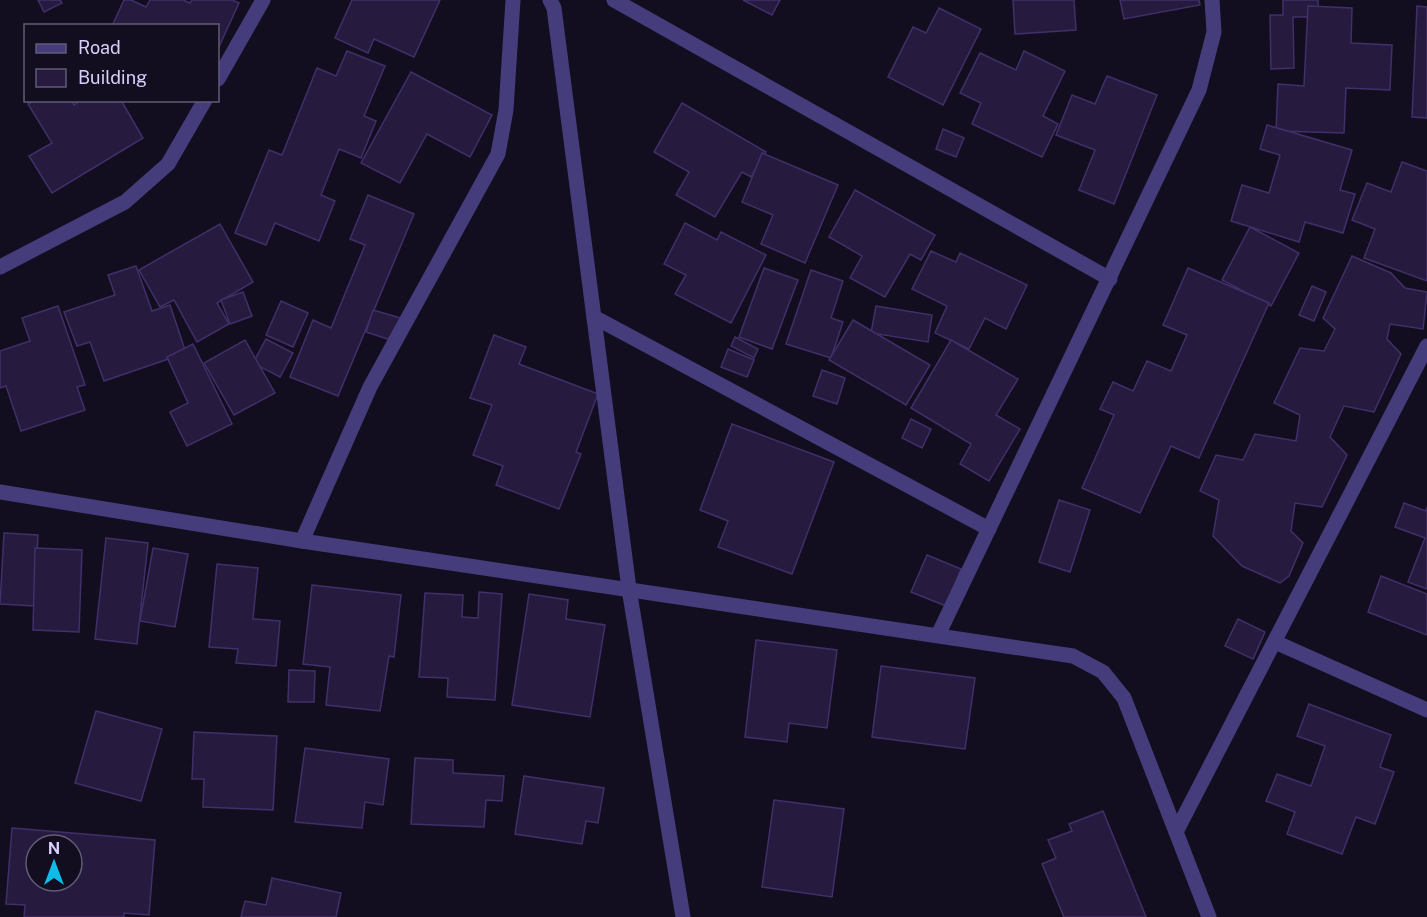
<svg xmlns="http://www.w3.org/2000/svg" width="1427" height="917" viewBox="0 0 1427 917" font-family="'Public Sans',sans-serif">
	<rect width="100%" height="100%" fill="#130e1f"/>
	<g fill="#261b3f" stroke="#412f69" stroke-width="1.5" fill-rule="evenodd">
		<path d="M38 0H60L62 3 44 12Z"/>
		<path d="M124 0H131L146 7 150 0H183L190 3 192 0H232L239 3 218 49V26H112Z"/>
		<path d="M352 0H440L414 57 374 39 368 53 335 38Z"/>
		<path d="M743 0H780L772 15Z"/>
		<path d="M1013 0H1074L1076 30 1015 34Z"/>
		<path d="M1120 0H1199L1200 5 1124 19Z"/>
		<path d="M1283 0H1318L1319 17H1293L1294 68 1271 69 1270 15H1283Z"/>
		<path d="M1308 6 1352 8 1351 43 1392 45 1390 90 1346 88 1344 133 1276 131 1278 84 1304 86Z"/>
		<path d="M1417 6 1427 7V118L1412 117Z"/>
		<path d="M939 8 981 29 943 105 888 77 913 27 926 33Z"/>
		<path d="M347 51 385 66 364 116 376 121 361 158 339 149 321 195 335 201 319 241 275 223 266 245 235 233 269 150 282 155 317 68 336 76Z"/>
		<path d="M1024 51 1065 71 1043 116 1058 124 1042 157 972 124 981 103 960 93 980 53 1016 70Z"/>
		<path d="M411 72 492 115 470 157 427 134 400 183 361 163Z"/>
		<path d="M1107 76 1157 95 1114 204 1079 190 1095 150 1056 135 1072 95 1095 104Z"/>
		<path d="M35 100H72L74 105 81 100H121L143 138 52 193 29 156 52 143 28 104Z"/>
		<path d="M682 103 766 152 751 177 742 172 715 217 676 195 689 172 654 152Z"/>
		<path d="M1267 125 1352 150 1340 190 1355 194 1343 233 1305 222 1299 242 1231 221 1242 185 1269 193 1280 155 1260 149Z"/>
		<path d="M943 129 964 138 956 157 936 149Z"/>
		<path d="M762 153 838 185 805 263 761 244 773 215 742 202Z"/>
		<path d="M1402 162 1427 171V281L1364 258 1375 229 1352 220 1367 183 1391 192Z"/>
		<path d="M855 190 935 235 921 260 910 254 885 297 850 278 862 256 829 237Z"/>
		<path d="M368 195 414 214 338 396 290 377 313 320 331 328 365 245 350 239Z"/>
		<path d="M685 223 717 240 721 232 766 255 731 323 675 294 686 275 664 264Z"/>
		<path d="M220 224 253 282 217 303 229 324 197 342 174 300 160 307 139 270Z"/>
		<path d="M1250 227 1299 253 1271 306 1222 280Z"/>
		<path d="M931 251 956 262 960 253 1027 285 1006 329 985 318 969 349 935 333 947 306 912 289Z"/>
		<path d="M1352 256 1391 273 1405 288 1427 292 1423 329 1390 324 1387 339 1401 354 1374 412 1344 406 1330 437 1347 455 1322 507 1295 503 1291 531 1303 543 1289 576 1280 583 1242 566 1213 536 1219 500 1200 491 1216 455 1243 460 1255 434 1296 441 1300 415 1274 403 1300 348 1324 351 1335 329 1323 318Z"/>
		<path d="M136 266 152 311 170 305 186 353 104 381 90 342 77 346 64 312 115 295 108 275Z"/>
		<path d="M764 268 798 280 772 349 739 337Z"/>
		<path d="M1188 268 1269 303 1199 458 1171 446 1140 513 1082 488 1114 415 1100 409 1113 382 1133 391 1147 361 1171 371 1187 335 1163 325Z"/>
		<path d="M811 270 843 281 831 318 843 322 831 358 786 344Z"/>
		<path d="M1312 286 1326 292 1314 321 1299 315Z"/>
		<path d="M243 292 252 316 230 324 221 300Z"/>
		<path d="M281 301 308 313 293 347 266 335Z"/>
		<path d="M58 306 85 385 77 387 85 410 21 431 6 386 0 388V351L30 341 22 318Z"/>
		<path d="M876 306 932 315 928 342 871 333Z"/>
		<path d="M373 310 404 319 397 342 366 332Z"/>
		<path d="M853 320 930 365 906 405 829 360Z"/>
		<path d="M494 335 526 347 519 364 598 394 576 452 581 454 559 509 496 485 503 466 473 455 492 405 470 398Z"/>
		<path d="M735 337 758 349 754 358 731 346Z"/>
		<path d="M266 339 293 353 280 377 253 363Z"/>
		<path d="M245 340 275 393 234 415 204 363Z"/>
		<path d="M951 340 1018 379 996 415 1020 429 989 481 960 464 971 444 911 408Z"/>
		<path d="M193 344 232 424 187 446 170 412 188 403 167 357Z"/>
		<path d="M728 349 754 360 747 377 721 367Z"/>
		<path d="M822 370 845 378 837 404 813 396Z"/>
		<path d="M911 419 931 429 922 448 902 438Z"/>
		<path d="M732 424 834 462 792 574 718 547 728 521 700 510Z"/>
		<path d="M1059 500 1090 510 1070 572 1039 562Z"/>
		<path d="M1404 503 1426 511 1427 507V589L1408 582 1425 538 1395 527Z"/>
		<path d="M4 533 38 535 34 606 0 604Z"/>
		<path d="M106 538 148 543 137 644 95 639Z"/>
		<path d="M35 548 82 550 79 632 33 630Z"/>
		<path d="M153 548 188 554 175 627 140 621Z"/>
		<path d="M927 555 961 569 946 606 911 592Z"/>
		<path d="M217 564 258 568 253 619 280 621 276 666 236 663 238 649 209 647Z"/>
		<path d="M1381 576 1427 594V635L1368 612Z"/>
		<path d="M312 585 401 595 394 657 389 656 380 711 326 705 330 667 303 664Z"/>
		<path d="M479 592 502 594 495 700 447 697 448 678 419 677 425 593 463 595 462 617 478 618Z"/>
		<path d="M529 594 568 600 566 619 605 625 590 717 512 705Z"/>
		<path d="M1238 619 1265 632 1253 659 1225 646Z"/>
		<path d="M756 640 837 650 827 728 789 723 787 742 745 737Z"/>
		<path d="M881 666 975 678 965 749 872 737Z"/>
		<path d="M289 670 315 671 314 702H288Z"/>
		<path d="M1309 704 1391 735 1380 767 1394 772 1375 824 1356 817 1342 854 1287 834 1295 812 1266 801 1277 774 1311 786 1325 746 1297 736Z"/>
		<path d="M96 711 162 729 141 801 75 783Z"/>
		<path d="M194 732 277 736 273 810 203 807 204 779H192Z"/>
		<path d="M305 748 389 759 383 805 365 802 362 828 295 822Z"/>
		<path d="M415 758 453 760V773L504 776 502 801 486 800 484 827 411 824Z"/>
		<path d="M524 776 604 788 598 823 586 821 582 844 515 834Z"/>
		<path d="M774 800 844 809 832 897 762 887Z"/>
		<path d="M1103 811 1146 917H1064L1042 864 1056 858 1048 840 1072 831 1069 824Z"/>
		<path d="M12 828 155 840 149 915 124 913V917H24L25 905 6 904ZM36 845H72V881H36Z"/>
		<path d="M272 878 341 893 336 917H241L245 901 266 905Z"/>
	</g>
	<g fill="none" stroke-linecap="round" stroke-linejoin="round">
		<g stroke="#453c7b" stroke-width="15">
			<path d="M550 0 554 8 629 589 683 917"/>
			<path d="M614 0 1110 279"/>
			<path d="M218 79 263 0"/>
			<path d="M0 267 125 202 168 164 205 100"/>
			<path d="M594 317 989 529"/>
			<path d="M0 492 302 541 1073 656 1103 672 1124 698 1209 917"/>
			<path d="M302 541 370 387 498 154 506 110 513 0"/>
			<path d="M938 635 1199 90 1214 32 1212 0"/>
			<path d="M1275 642 1427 710"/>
			<path d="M1176 832 1427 346"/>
		</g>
	</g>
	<rect x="24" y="24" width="195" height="78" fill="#130e1f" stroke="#625b77" stroke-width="1.5"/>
	<rect x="36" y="44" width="30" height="9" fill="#453c7b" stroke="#625b77" stroke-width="1.5"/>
	<text x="78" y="54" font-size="18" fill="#d9cffc">Road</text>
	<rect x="36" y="69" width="30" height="18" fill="#261b3f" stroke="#625b77" stroke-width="1.5"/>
	<text x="78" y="84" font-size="18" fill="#d9cffc">Building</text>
	<g transform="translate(54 863)"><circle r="28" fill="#130e1f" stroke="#625b77" stroke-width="1.5"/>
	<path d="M0-4.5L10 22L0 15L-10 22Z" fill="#10bce7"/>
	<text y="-9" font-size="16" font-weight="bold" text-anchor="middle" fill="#d9cffc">N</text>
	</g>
</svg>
